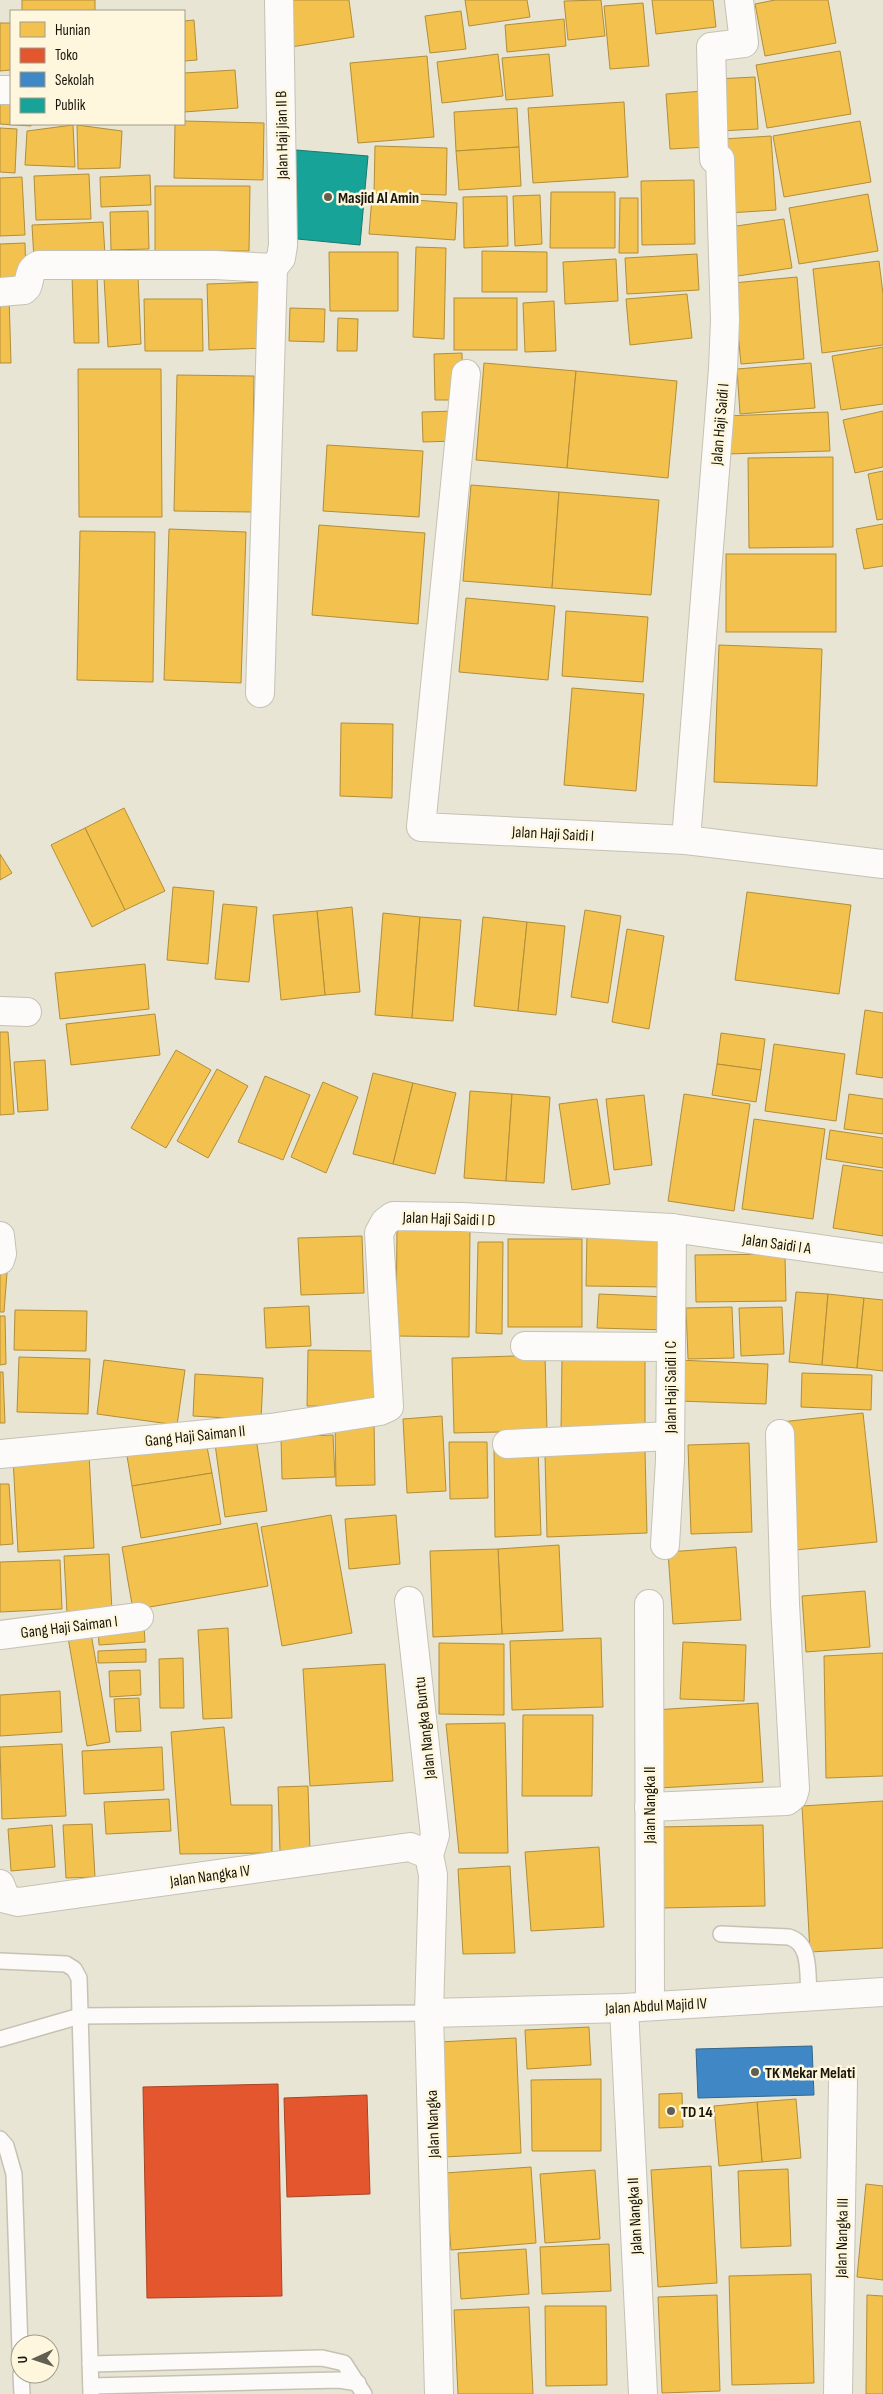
<svg xmlns="http://www.w3.org/2000/svg" width="883" height="2394" viewBox="0 0 883 2394" font-family="'Sofia Sans Condensed',sans-serif">
	<rect width="100%" height="100%" fill="#e9e5d4"/>
	<g fill="#f2c14e" stroke="#b18e3a">
		<rect x="22" y="0" width="73" height="11"/>
		<path d="M285 0H349L354 37 291 47Z"/>
		<path d="M465 0H527L530 17 469 26Z"/>
		<path d="M601 0 605 36 568 40 564 1Z"/>
		<path d="M652 0H713L716 27 656 34Z"/>
		<path d="M775 0H828L836 43 765 56 755 4Z"/>
		<path d="M643 3 649 66 610 69 604 6Z"/>
		<path d="M461 11 466 49 430 53 425 16Z"/>
		<path d="M564 19 566 46 507 52 505 25Z"/>
		<path d="M194 20 197 60 184 61V21Z"/>
		<path d="M0 23H11V70L0 71Z"/>
		<path d="M840 51 851 114 767 128 756 65Z"/>
		<path d="M498 54 503 96 442 103 437 62Z"/>
		<path d="M549 54 553 96 506 100 502 58Z"/>
		<path d="M427 56 434 137 358 143 350 63Z"/>
		<path d="M235 70 238 108 184 112V73Z"/>
		<path d="M755 77 758 129 719 131 716 79Z"/>
		<path d="M703 91 708 147 670 149 666 94Z"/>
		<path d="M11 92V124H31V126L0 124V93Z"/>
		<path d="M624 102 628 177 533 183 528 108Z"/>
		<path d="M517 108 519 147 456 151 454 112Z"/>
		<path d="M184 121 264 123 263 180 174 178 175 124H184Z"/>
		<path d="M860 121 871 182 784 197 773 136Z"/>
		<path d="M73 125 75 167 25 165 27 131Z"/>
		<path d="M77 125 122 131 120 168 78 169Z"/>
		<path d="M0 128 17 129 15 173 0 172Z"/>
		<path d="M771 136 776 210 728 213 723 139Z"/>
		<path d="M375 146 447 148 446 195 374 193Z"/>
		<path d="M519 147 521 186 459 190 456 151Z"/>
		<path d="M89 174 91 219 36 220 34 176Z"/>
		<path d="M150 175 151 205 101 207 100 177Z"/>
		<path d="M22 177 25 235 0 236V178Z"/>
		<path d="M694 180 695 244 642 245 641 181Z"/>
		<path d="M155 186H250L249 251H155Z"/>
		<path d="M551 192H615V248H550Z"/>
		<path d="M868 194 878 251 799 264 789 208Z"/>
		<path d="M540 195 542 244 515 246 513 196Z"/>
		<path d="M507 196 508 246 464 248 463 197Z"/>
		<path d="M372 197 457 203 455 240 369 234Z"/>
		<path d="M620 198H638V253H619Z"/>
		<path d="M148 211 149 249 111 250 110 212Z"/>
		<path d="M784 219 792 268 731 277 723 228Z"/>
		<path d="M103 222 105 255 34 260 32 225Z"/>
		<path d="M25 243 26 279 0 280V244Z"/>
		<path d="M416 247 446 248 444 339 413 337Z"/>
		<path d="M482 251 547 252V292H482Z"/>
		<path d="M329 252H398V311H330Z"/>
		<path d="M697 254 699 290 627 294 625 258Z"/>
		<path d="M616 259 618 301 565 304 563 262Z"/>
		<path d="M879 261 883 294V345L822 353 813 269Z"/>
		<path d="M97 273 99 343H74L72 274Z"/>
		<path d="M138 276 141 344 108 347 104 278Z"/>
		<path d="M797 277 804 359 741 364 733 283Z"/>
		<path d="M266 282 269 348 209 350 207 284Z"/>
		<path d="M687 294 692 338 630 345 626 299Z"/>
		<path d="M0 295H9L11 363H0Z"/>
		<rect x="454" y="298" width="63" height="52"/>
		<path d="M144 299H202L203 351H145Z"/>
		<path d="M554 301 556 351 525 352 523 303Z"/>
		<path d="M290 308 325 309 324 342 289 341Z"/>
		<path d="M338 318 358 319 357 351H337Z"/>
		<path d="M883 347V404L841 410 832 356Z"/>
		<path d="M462 353 463 400H435L434 354Z"/>
		<path d="M484 363 576 371 567 468 476 460Z"/>
		<path d="M811 363 815 408 740 414 737 369Z"/>
		<path d="M78 369H161L162 517H79Z"/>
		<path d="M576 371 677 381 668 478 567 468Z"/>
		<path d="M177 375 254 376 252 512 174 511Z"/>
		<path d="M455 411 456 441 423 442 422 412Z"/>
		<path d="M883 411V467L855 473 843 420Z"/>
		<path d="M828 412 830 451 726 454 725 416Z"/>
		<path d="M327 445 423 451 419 517 323 511Z"/>
		<path d="M833 457V547L749 548 748 458Z"/>
		<path d="M883 471V519L877 520 868 474Z"/>
		<path d="M471 485 559 492 552 588 463 581Z"/>
		<path d="M559 492 659 500 651 595 552 588Z"/>
		<path d="M883 524V566L864 569 856 529Z"/>
		<path d="M319 525 425 533 418 624 312 615Z"/>
		<path d="M169 529 246 532 241 683 164 680Z"/>
		<path d="M80 531 155 532 153 682 77 680Z"/>
		<rect x="726" y="554" width="110" height="78"/>
		<path d="M466 598 555 606 548 680 459 672Z"/>
		<path d="M566 611 648 617 643 682 562 676Z"/>
		<path d="M719 645 822 649 817 786 714 782Z"/>
		<path d="M572 688 644 694 636 791 564 785Z"/>
		<path d="M341 723 393 724 392 798 340 796Z"/>
		<path d="M124 808 165 891 125 910 85 828Z"/>
		<path d="M85 828 125 910 92 927 51 845Z"/>
		<path d="M0 854 12 873 0 880Z"/>
		<path d="M173 887 214 891 208 964 167 960Z"/>
		<path d="M747 892 851 905 839 994 735 980Z"/>
		<path d="M223 904 257 907 249 982 215 979Z"/>
		<path d="M352 907 360 992 325 995 317 911Z"/>
		<path d="M585 910 621 916 608 1003 571 997Z"/>
		<path d="M317 911 325 995 281 1000 273 915Z"/>
		<path d="M383 913 420 917 412 1018 375 1015Z"/>
		<path d="M420 917 461 920 453 1021 412 1018Z"/>
		<path d="M483 917 527 922 518 1011 474 1006Z"/>
		<path d="M527 922 565 926 556 1015 518 1011Z"/>
		<path d="M627 929 664 936 649 1029 612 1022Z"/>
		<path d="M145 964 149 1009 60 1019 55 973Z"/>
		<path d="M865 1010 883 1013V1078L856 1074Z"/>
		<path d="M155 1014 160 1055 71 1065 66 1024Z"/>
		<path d="M0 1032H8L14 1114 0 1115Z"/>
		<path d="M721 1033 765 1039 761 1070 717 1064Z"/>
		<path d="M774 1044 845 1054 836 1121 765 1111Z"/>
		<path d="M176 1050 211 1070 166 1148 131 1128Z"/>
		<path d="M45 1060 48 1110 18 1112 14 1062Z"/>
		<path d="M717 1064 761 1070 756 1102 712 1095Z"/>
		<path d="M217 1069 248 1086 208 1158 177 1141Z"/>
		<path d="M373 1073 413 1083 393 1164 353 1154Z"/>
		<path d="M265 1076 310 1095 283 1160 238 1142Z"/>
		<path d="M323 1082 358 1097 326 1173 291 1157Z"/>
		<path d="M413 1083 456 1093 435 1174 393 1164Z"/>
		<path d="M470 1091 512 1094 506 1181 464 1178Z"/>
		<path d="M512 1094 550 1097 544 1183 506 1181Z"/>
		<path d="M684 1094 750 1104 734 1211 668 1201Z"/>
		<path d="M849 1094 883 1099V1134L844 1129Z"/>
		<path d="M644 1095 652 1165 614 1170 606 1099Z"/>
		<path d="M597 1099 610 1184 572 1190 559 1104Z"/>
		<path d="M754 1119 825 1129 813 1219 742 1209Z"/>
		<path d="M830 1130 883 1138V1168L826 1159Z"/>
		<path d="M843 1165 883 1171V1236L833 1228Z"/>
		<path d="M397 1229 470 1230 469 1337 396 1336Z"/>
		<path d="M587 1232 668 1234 667 1287 586 1286Z"/>
		<path d="M362 1236 364 1293 301 1295 298 1238Z"/>
		<rect x="508" y="1239" width="74" height="88"/>
		<path d="M478 1242H503L502 1334 476 1333Z"/>
		<path d="M785 1254 786 1301 696 1302 695 1255Z"/>
		<path d="M0 1272 7 1273 4 1312H0Z"/>
		<path d="M796 1292 828 1294 822 1365 789 1362Z"/>
		<path d="M599 1294 667 1297 666 1330 597 1328Z"/>
		<path d="M828 1294 864 1298 857 1368 822 1365Z"/>
		<path d="M864 1298 883 1300V1371L857 1368Z"/>
		<path d="M309 1306 311 1346 266 1348 264 1308Z"/>
		<path d="M732 1307 734 1358 688 1359 686 1308Z"/>
		<path d="M782 1307 784 1354 741 1356 739 1308Z"/>
		<path d="M15 1310 87 1311 86 1351 14 1350Z"/>
		<path d="M0 1316H5L6 1364 0 1365Z"/>
		<path d="M308 1350 375 1351V1407L307 1406Z"/>
		<path d="M545 1355 547 1431 454 1433 452 1358Z"/>
		<path d="M19 1357 90 1359 88 1414 17 1412Z"/>
		<path d="M562 1359 645 1360V1430L561 1429Z"/>
		<path d="M104 1360 185 1370 177 1425 97 1414Z"/>
		<path d="M678 1360 768 1364 766 1404 677 1401Z"/>
		<path d="M0 1372H3L5 1423H0Z"/>
		<path d="M802 1373 872 1375 871 1410 801 1407Z"/>
		<path d="M195 1374 263 1378 261 1420 193 1416Z"/>
		<path d="M863 1413 877 1542 795 1550 781 1422Z"/>
		<path d="M442 1416 446 1491 407 1493 403 1419Z"/>
		<path d="M374 1420 375 1485 336 1486 335 1421Z"/>
		<path d="M333 1435 335 1477 282 1479 281 1437Z"/>
		<path d="M205 1436 212 1473 132 1486 126 1450Z"/>
		<path d="M256 1438 267 1511 225 1517 215 1444Z"/>
		<path d="M449 1442H487L488 1498 450 1499Z"/>
		<path d="M749 1443 752 1532 691 1534 688 1445Z"/>
		<path d="M538 1448 541 1535 495 1537 494 1449Z"/>
		<path d="M645 1451 647 1533 547 1537 545 1455Z"/>
		<path d="M89 1454 94 1548 18 1552 13 1458Z"/>
		<path d="M212 1473 221 1524 141 1538 132 1486Z"/>
		<path d="M0 1484H9L13 1544 0 1545Z"/>
		<path d="M331 1515 352 1633 282 1646 261 1527Z"/>
		<path d="M396 1515 400 1564 349 1569 345 1519Z"/>
		<path d="M257 1523 268 1586 133 1610 122 1547Z"/>
		<path d="M559 1545 563 1631 502 1634 498 1549Z"/>
		<path d="M736 1547 741 1620 673 1624 668 1552Z"/>
		<path d="M498 1549 502 1634 433 1637 430 1551Z"/>
		<path d="M109 1554 112 1611 67 1613 64 1556Z"/>
		<path d="M60 1560 62 1609 0 1612V1562Z"/>
		<path d="M865 1591 870 1647 806 1652 802 1596Z"/>
		<path d="M144 1626 145 1642 99 1645 98 1629Z"/>
		<path d="M90 1628 110 1742 87 1746 67 1632Z"/>
		<path d="M228 1628 232 1718 203 1719 198 1630Z"/>
		<path d="M601 1638 603 1707 512 1710 510 1641Z"/>
		<path d="M683 1642 746 1645 744 1701 680 1699Z"/>
		<path d="M439 1643 504 1644V1715L439 1714Z"/>
		<path d="M146 1649V1662L98 1663V1651Z"/>
		<path d="M883 1653V1776L826 1778 824 1656Z"/>
		<path d="M183 1658 184 1708H160L159 1659Z"/>
		<path d="M385 1664 393 1781 310 1786 303 1669Z"/>
		<path d="M140 1670 141 1695 110 1697 109 1671Z"/>
		<path d="M60 1691 62 1732 0 1736V1695Z"/>
		<path d="M139 1698 141 1731 116 1732 114 1699Z"/>
		<path d="M758 1703 763 1782 659 1788 655 1710Z"/>
		<path d="M523 1715H593L592 1796H522Z"/>
		<path d="M505 1723 508 1853H459L446 1724Z"/>
		<path d="M224 1727 231 1805H272V1853L180 1854 171 1732Z"/>
		<path d="M62 1744 66 1816 2 1819 0 1747Z"/>
		<path d="M162 1747 164 1790 84 1794 82 1751Z"/>
		<path d="M308 1786 310 1851 280 1852 278 1787Z"/>
		<path d="M169 1799 171 1831 106 1834 104 1802Z"/>
		<path d="M883 1801V1948L810 1952 802 1806Z"/>
		<path d="M92 1824 95 1877 66 1878 63 1825Z"/>
		<path d="M52 1825 55 1867 11 1871 8 1829Z"/>
		<path d="M763 1825 765 1906 661 1908 659 1827Z"/>
		<path d="M599 1847 604 1927 531 1931 525 1852Z"/>
		<path d="M510 1866 515 1953 463 1954 458 1869Z"/>
		<path d="M589 2027 591 2065 527 2069 525 2030Z"/>
		<path d="M516 2038 521 2153 444 2157 439 2042Z"/>
		<path d="M601 2079V2151H532L531 2080Z"/>
		<path d="M682 2093 683 2127 659 2128V2094Z"/>
		<path d="M796 2099 801 2158 762 2162 757 2102Z"/>
		<path d="M757 2102 762 2162 719 2166 714 2106Z"/>
		<path d="M711 2166 717 2283 658 2287 651 2170Z"/>
		<path d="M531 2167 536 2243 451 2250 445 2173Z"/>
		<path d="M788 2169 791 2246 741 2248 738 2171Z"/>
		<path d="M595 2170 600 2239 545 2243 540 2174Z"/>
		<path d="M866 2184 883 2186V2280L857 2277Z"/>
		<path d="M609 2244 611 2291 542 2294 540 2247Z"/>
		<path d="M526 2249 529 2294 461 2299 458 2253Z"/>
		<path d="M811 2274 814 2383 732 2385 729 2276Z"/>
		<path d="M717 2295 720 2391 662 2393 658 2297Z"/>
		<path d="M867 2295 883 2296V2394H866Z"/>
		<path d="M545 2306H606L607 2385 546 2386Z"/>
		<path d="M529 2307 533 2394H458L454 2310Z"/>
	</g>
	<g fill="#e4572e" stroke="#a74424">
		<path d="M278 2084 282 2296 147 2298 143 2087Z"/>
		<path d="M367 2095 370 2194 287 2197 284 2098Z"/>
	</g>
	<path fill="#3f88c5" stroke="#34668d" d="M812 2046 814 2095 698 2098 696 2049Z"/>
	<path fill="#17a398" stroke="#18796e" d="M296 150 368 156 360 245 287 238Z"/>
	<g fill="none" stroke-linecap="round" stroke-linejoin="round">
		<g stroke="#c5c2b4" stroke-width="18">
			<g id="lane">
				<path d="M721 1934 789 1937C812 1944 807 1975 809 1996"/>
				<path d="M0 1961 66 1964 74 1969 79 1978 91 2394"/>
				<path d="M0 2039 80 2016 429 2013"/>
				<path d="M0 2139 6 2146 14 2174 20 2349"/>
				<path d="M90 2364 322 2358 344 2363 364 2394"/>
				<path d="M21 2374 22 2394"/>
				<path d="M91 2386 339 2380 358 2383"/>
			</g>
		</g>
		<g stroke="#c5c2b4" stroke-width="30">
			<g id="street">
				<path d="M0 90H11"/>
				<path d="M273 268 281 258 283 245 279 0"/>
				<path d="M0 292 24 290 27 287C31 278 28 269 39 265H215L273 268"/>
				<path d="M466 374 421 827 686 840 883 864"/>
				<path d="M260 693 273 268"/>
				<path d="M686 840 723 369 725 320 720 159H714L711 47 744 43 739 0"/>
				<path d="M0 1011 27 1012"/>
				<path d="M0 1236 2 1254 0 1260"/>
				<path d="M525 1346 670 1347"/>
				<path d="M507 1444 670 1436"/>
				<path d="M0 1454 271 1428 380 1411 389 1407 379 1233 385 1222 393 1216 462 1217 672 1228 883 1258"/>
				<path d="M665 1545 670 1460 672 1228"/>
				<path d="M409 1601 435 1835 429 1855 433 1875 429 2013 439 2394"/>
				<path d="M649 1604 650 2006"/>
				<path d="M0 1635 139 1617"/>
				<path d="M649 1807 787 1801 793 1796 795 1789 785 1604 780 1434"/>
				<path d="M0 1884 6 1899 18 1902 410 1847 429 1855"/>
				<path d="M624 2008 643 2394"/>
				<path d="M429 2013 624 2008 883 1992"/>
				<path d="M838 2394 843 2082"/>
			</g>
		</g>
		<use href="#lane" stroke="#fcfbf9" stroke-width="15"/>
		<use href="#street" stroke="#fcfbf9" stroke-width="28"/>
	</g>
	<g fill="#625e51" stroke="#fef7de" stroke-width="2">
		<circle cx="328" cy="197" r="5"/>
		<circle cx="755" cy="2072" r="5"/>
		<circle cx="671" cy="2111" r="5"/>
	</g>
	<g text-anchor="middle" stroke-width="5" stroke-linejoin="round" paint-order="stroke">
		<g font-size="16" fill="#19160b" stroke="#fef7de">
			<text transform="translate(281 135) rotate(-91)" y="6">Jalan Haji Jian II B</text>
			<text transform="translate(719 424) rotate(-85)" y="6">Jalan Haji Saidi I</text>
			<text transform="translate(553 833) rotate(3)" y="6">Jalan Haji Saidi I</text>
			<text transform="translate(449 1218) rotate(2)" y="6">Jalan Haji Saidi I D</text>
			<text transform="translate(777 1243) rotate(8)" y="6">Jalan Saidi I A</text>
			<text transform="translate(670 1387) rotate(-90)" y="6">Jalan Haji Saidi I C</text>
			<text transform="translate(195 1435) rotate(-6)" y="6">Gang Haji Saiman II</text>
			<text transform="translate(69 1626) rotate(-7)" y="6">Gang Haji Saiman I</text>
			<text transform="translate(424 1728) rotate(-96)" y="6">Jalan Nangka Buntu</text>
			<text transform="translate(649 1805) rotate(-90)" y="6">Jalan Nangka II</text>
			<text transform="translate(210 1875) rotate(-8)" y="6">Jalan Nangka IV</text>
			<text transform="translate(656 2005) rotate(-3)" y="6">Jalan Abdul Majid IV</text>
			<text transform="translate(432 2124) rotate(-92)" y="6">Jalan Nangka</text>
			<text transform="translate(634 2216) rotate(-93)" y="6">Jalan Nangka II</text>
			<text transform="translate(841 2238) rotate(-89)" y="6">Jalan Nangka III</text>
		</g>
		<g font-size="16" font-weight="bold" fill="#19160b" stroke="#fef7de" text-anchor="start">
			<text x="338" y="203">Masjid Al Amin</text>
			<text x="765" y="2078">TK Mekar Melati</text>
			<text x="681" y="2117">TD 14</text>
		</g>
	</g>
	<rect x="10" y="10" width="175" height="115" fill="#fef7de" stroke="#a29d8a"/>
	<rect x="20" y="22" width="25" height="15" fill="#f2c14e" stroke="#a29d8a"/>
	<text x="55" y="35" font-size="15" fill="#19160b">Hunian</text>
	<rect x="20" y="48" width="25" height="15" fill="#e4572e" stroke="#a29d8a"/>
	<text x="55" y="60" font-size="15" fill="#19160b">Toko</text>
	<rect x="20" y="72" width="25" height="15" fill="#3f88c5" stroke="#a29d8a"/>
	<text x="55" y="85" font-size="15" fill="#19160b">Sekolah</text>
	<rect x="20" y="98" width="25" height="15" fill="#17a398" stroke="#a29d8a"/>
	<text x="55" y="110" font-size="15" fill="#19160b">Publik</text>
	<g transform="translate(35 2359) rotate(267)"><circle r="24" fill="#fef7de" stroke="#a29d8a"/>
	<path d="M0-4L9 19L0 12L-9 19Z" fill="#625e51"/>
	<text y="-8" font-size="14" font-weight="bold" text-anchor="middle" fill="#19160b">U</text>
	</g>
</svg>
